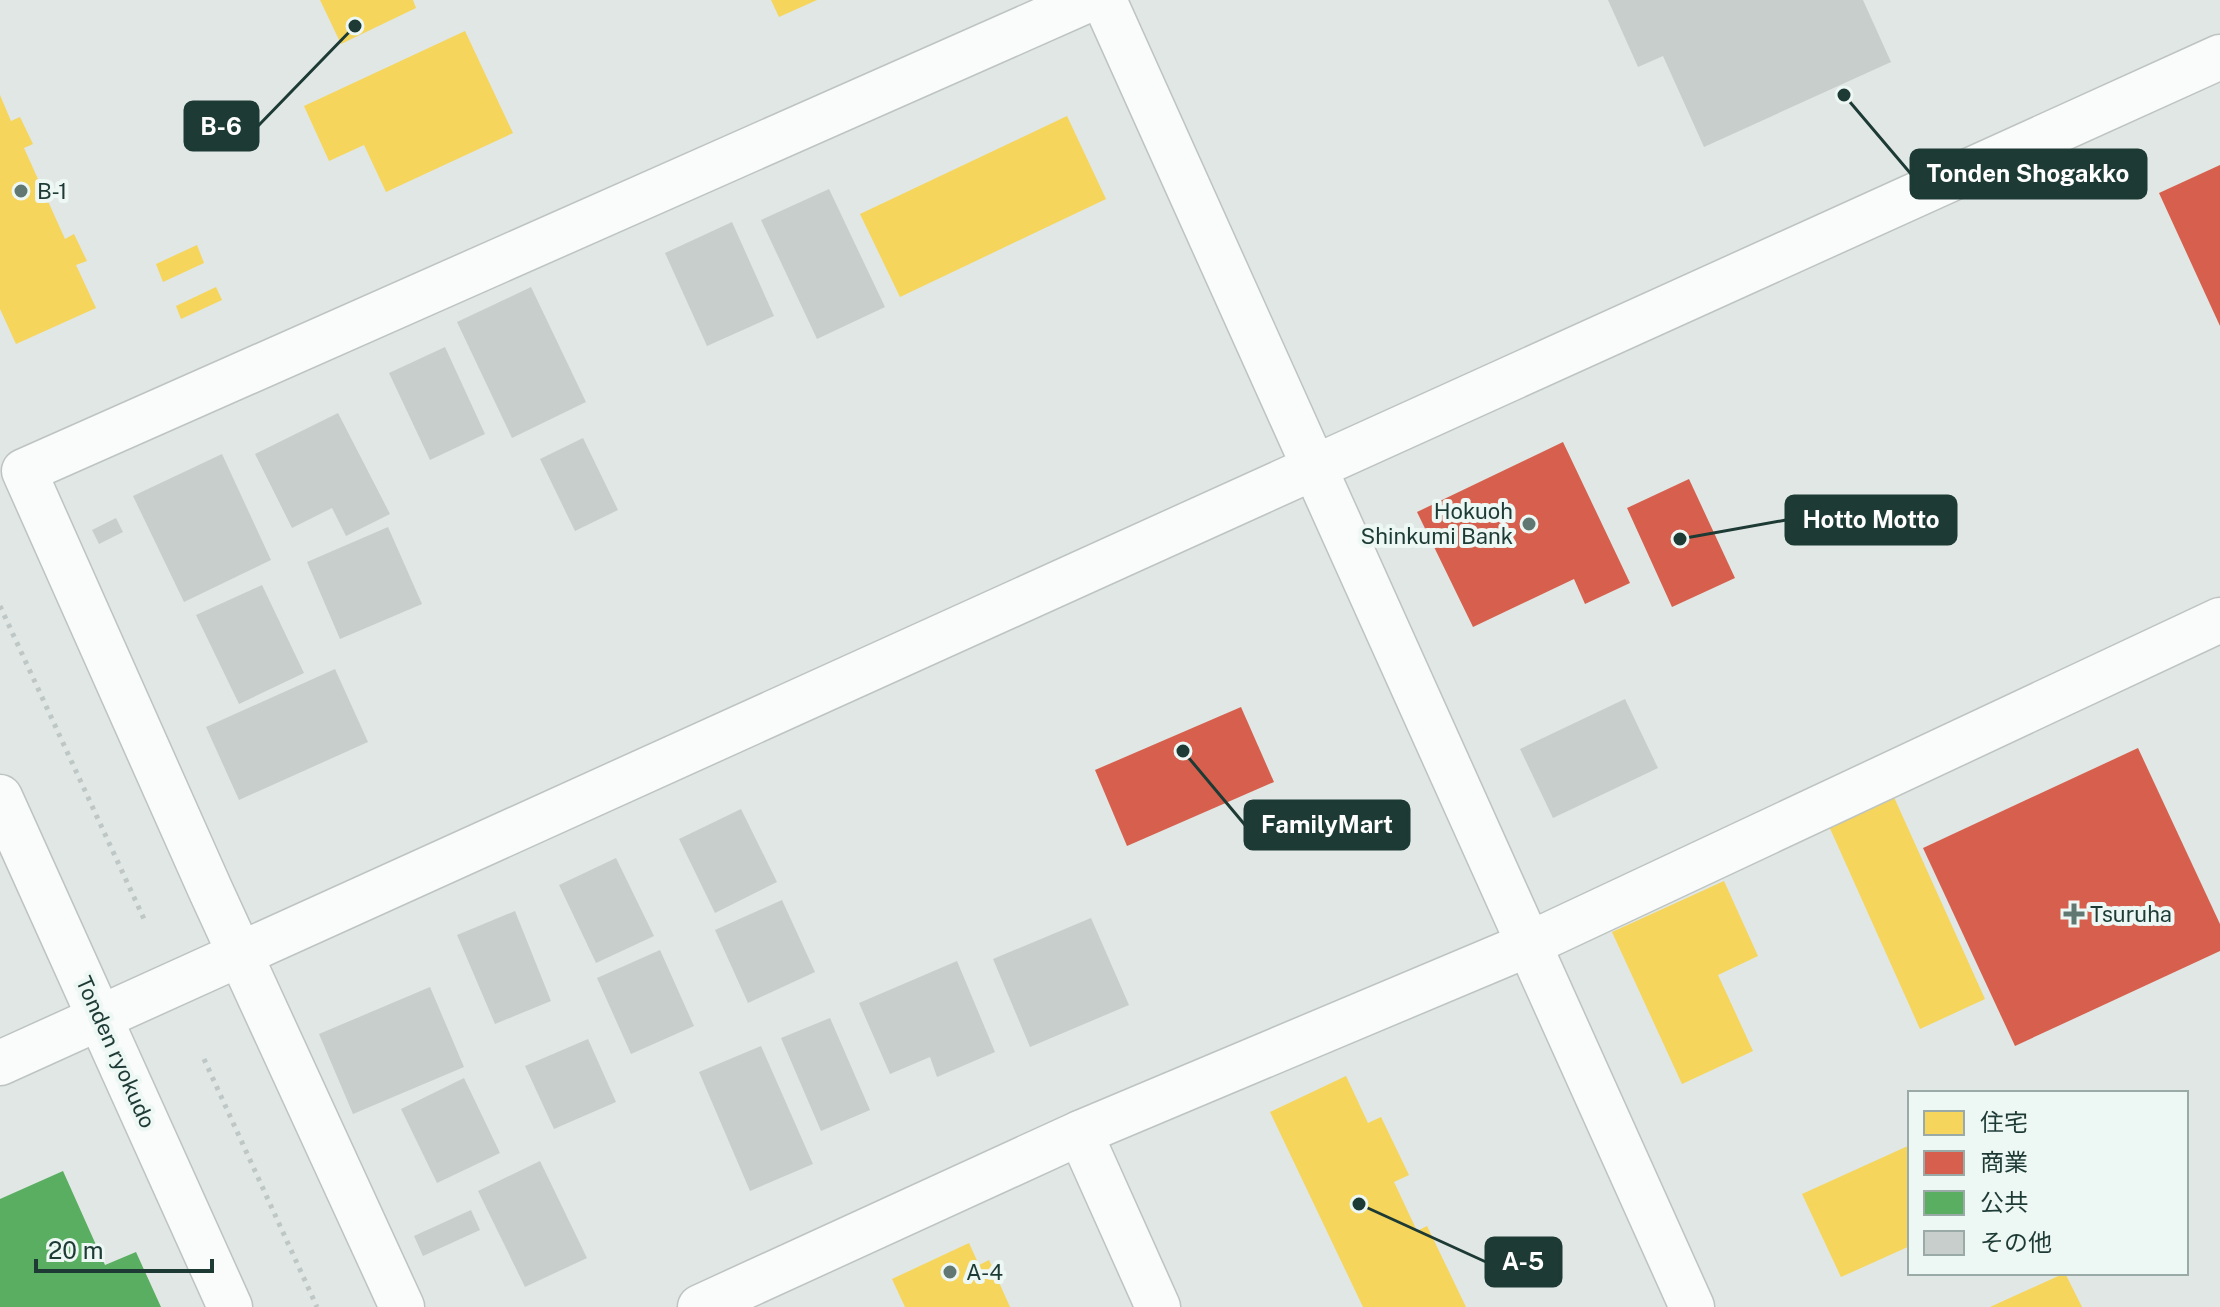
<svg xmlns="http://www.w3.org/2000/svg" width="2220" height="1307" viewBox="0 0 2220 1307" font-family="'Public Sans','Noto Sans JP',sans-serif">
	<rect width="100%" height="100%" fill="#e0e7e4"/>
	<g fill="#f6d55c">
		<path d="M320 0H413L416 8 341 44Z"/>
		<path d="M771 0H817L779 17Z"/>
		<path d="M465 31 513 133 386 192 364 145 329 161 304 106Z"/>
		<path d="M0 95 11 121 20 117 33 144 24 148 65 239 74 234 87 261 76 265 96 308 16 344 0 309Z"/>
		<path d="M1067 116 1106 199 900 297 860 214Z"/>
		<path d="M197 245 204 263 163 282 156 264Z"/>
		<path d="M216 287 222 300 181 319 176 306Z"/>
		<path d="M1893 795 1985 999 1920 1029 1828 824Z"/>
		<path d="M1724 881 1758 956 1718 975 1753 1051 1682 1084 1612 932Z"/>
		<path d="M1346 1076 1368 1123 1381 1117 1409 1175 1394 1182 1417 1231 1427 1226 1466 1307H1363L1270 1112Z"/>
		<path d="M1910 1145V1246L1841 1277 1802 1194Z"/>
		<path d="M969 1243 979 1265 989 1260 1010 1307H905L892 1279Z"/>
		<path d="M2065 1273 2082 1307H1990Z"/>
	</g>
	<g fill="#d6604d">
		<path d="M2220 165V326L2159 193Z"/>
		<path d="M1563 442 1630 583 1585 604 1574 579 1473 627 1417 512Z"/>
		<path d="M1689 479 1735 578 1672 607 1627 508Z"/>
		<path d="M1241 707 1274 782 1127 846 1095 770Z"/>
		<path d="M2138 748 2220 924V951L2015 1046 1923 848Z"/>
	</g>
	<path fill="#5aae61" d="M63 1171 105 1265 136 1252 161 1307H0V1199Z"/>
	<g fill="#c7cecc">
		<path d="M1608 0H1863L1891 62 1704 147 1663 56 1638 67Z"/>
		<path d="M829 189 885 307 817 339 761 220Z"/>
		<path d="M732 222 774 316 707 346 665 253Z"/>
		<path d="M531 287 586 402 512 438 457 322Z"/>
		<path d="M445 347 485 434 430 460 389 373Z"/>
		<path d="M338 413 390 514 346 536 332 508 292 528 255 454Z"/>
		<path d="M583 438 618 510 575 531 540 459Z"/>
		<path d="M222 454 271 560 184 602 133 496Z"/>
		<path d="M116 518 123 532 99 544 92 530Z"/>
		<path d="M388 527 422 604 340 639 307 562Z"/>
		<path d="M262 585 304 673 239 704 196 615Z"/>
		<path d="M335 669 368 742 239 800 206 727Z"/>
		<path d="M1625 699 1658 768 1553 818 1520 749Z"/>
		<path d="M741 809 777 882 715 913 679 839Z"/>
		<path d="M616 858 654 936 596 963 559 885Z"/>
		<path d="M782 900 815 972 748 1003 715 930Z"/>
		<path d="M515 911 551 1001 495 1024 457 935Z"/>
		<path d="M1091 918 1129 1005 1030 1047 993 959Z"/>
		<path d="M660 950 694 1026 631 1054 597 978Z"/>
		<path d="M957 961 995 1052 937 1077 930 1057 890 1074 859 1003Z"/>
		<path d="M430 987 464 1067 353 1114 319 1034Z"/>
		<path d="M830 1018 870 1110 821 1131 781 1038Z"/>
		<path d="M588 1039 616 1102 554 1129 525 1066Z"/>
		<path d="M761 1046 813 1164 750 1191 699 1072Z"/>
		<path d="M464 1078 500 1153 437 1183 401 1109Z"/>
		<path d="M540 1161 587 1258 525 1287 478 1191Z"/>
		<path d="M471 1210 480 1230 423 1256 414 1236Z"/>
	</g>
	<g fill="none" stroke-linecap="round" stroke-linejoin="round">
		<g stroke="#bdc4c1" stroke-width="47">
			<g id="minor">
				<path d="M1104 0 1692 1307"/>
				<path d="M0 797 230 1307"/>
				<path d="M0 1063 2220 57"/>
				<path d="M1080 1133 1158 1307"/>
				<path d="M402 1307 210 889 24 471 1088 0"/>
				<path d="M700 1307 1080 1133 1527 945 2220 620"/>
			</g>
		</g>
		<g stroke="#bec7c6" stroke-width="5" stroke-dasharray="4 6" stroke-linecap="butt">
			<path d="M0 606 144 919"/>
			<path d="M204 1059 317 1307"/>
		</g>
		<use href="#minor" stroke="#fafbfb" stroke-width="44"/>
	</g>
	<g fill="#617772" stroke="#edf7f3" stroke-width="3">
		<circle cx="21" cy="191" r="8"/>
		<circle cx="1529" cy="524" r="8"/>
		<path d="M2070 902h8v8h8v8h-8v8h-8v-8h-8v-8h8z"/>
		<circle cx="950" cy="1272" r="8"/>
	</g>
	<g text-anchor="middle" stroke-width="8" stroke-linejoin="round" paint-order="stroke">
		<g font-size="22" fill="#1d3a35" stroke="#edf7f3" text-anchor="start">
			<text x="37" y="199">B-1</text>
			<text x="1513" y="519" text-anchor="end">Hokuoh<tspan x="1513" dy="25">Shinkumi Bank</tspan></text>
			<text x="2090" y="922">Tsuruha</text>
			<text x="966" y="1280">A-4</text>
		</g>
		<g font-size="22" fill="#1d3a35" stroke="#edf7f3">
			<text transform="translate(116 1052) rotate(66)" y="8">Tonden ryokudo</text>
		</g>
	</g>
	<path fill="none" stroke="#1d3a35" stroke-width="3" d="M355 26L258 126M1844 95L1911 174M1680 539L1786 520M1183 751L1245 825M1359 1204L1486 1262"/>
	<g fill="#1d3a35" stroke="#edf7f3" stroke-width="3">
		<circle cx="355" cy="26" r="8"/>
		<circle cx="1844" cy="95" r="8"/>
		<circle cx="1680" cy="539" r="8"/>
		<circle cx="1183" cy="751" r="8"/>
		<circle cx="1359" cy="1204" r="8"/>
	</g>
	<g fill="#1d3a35" stroke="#1d3a35" stroke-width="3">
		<rect x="185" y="102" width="73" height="48" rx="8"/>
		<rect x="1911" y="150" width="235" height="48" rx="8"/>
		<rect x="1786" y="496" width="170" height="48" rx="8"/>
		<rect x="1245" y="801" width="164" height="48" rx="8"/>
		<rect x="1486" y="1238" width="75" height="48" rx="8"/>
	</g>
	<g font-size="24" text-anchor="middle" font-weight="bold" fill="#fff">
		<text x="221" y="135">B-6</text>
		<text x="2028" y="182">Tonden Shogakko</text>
		<text x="1871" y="528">Hotto Motto</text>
		<text x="1327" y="833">FamilyMart</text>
		<text x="1523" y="1270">A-5</text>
	</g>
	<rect x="1908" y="1091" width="280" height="184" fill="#edf7f3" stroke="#9aaba7" stroke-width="2"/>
	<rect x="1924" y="1111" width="40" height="24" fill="#f6d55c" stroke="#9aaba7" stroke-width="2"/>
	<text x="1980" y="1131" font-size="24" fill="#1d3a35">住宅</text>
	<rect x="1924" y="1151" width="40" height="24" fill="#d6604d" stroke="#9aaba7" stroke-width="2"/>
	<text x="1980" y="1171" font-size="24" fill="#1d3a35">商業</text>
	<rect x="1924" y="1191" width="40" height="24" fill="#5aae61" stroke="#9aaba7" stroke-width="2"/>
	<text x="1980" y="1211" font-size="24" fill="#1d3a35">公共</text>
	<rect x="1924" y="1231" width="40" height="24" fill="#c7cecc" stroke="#9aaba7" stroke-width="2"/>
	<text x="1980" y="1251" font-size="24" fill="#1d3a35">その他</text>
	<path d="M36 1259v12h176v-12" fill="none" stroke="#1d3a35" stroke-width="4"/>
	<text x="48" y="1259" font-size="24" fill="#1d3a35" stroke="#edf7f3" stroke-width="6" paint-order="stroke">20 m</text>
</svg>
